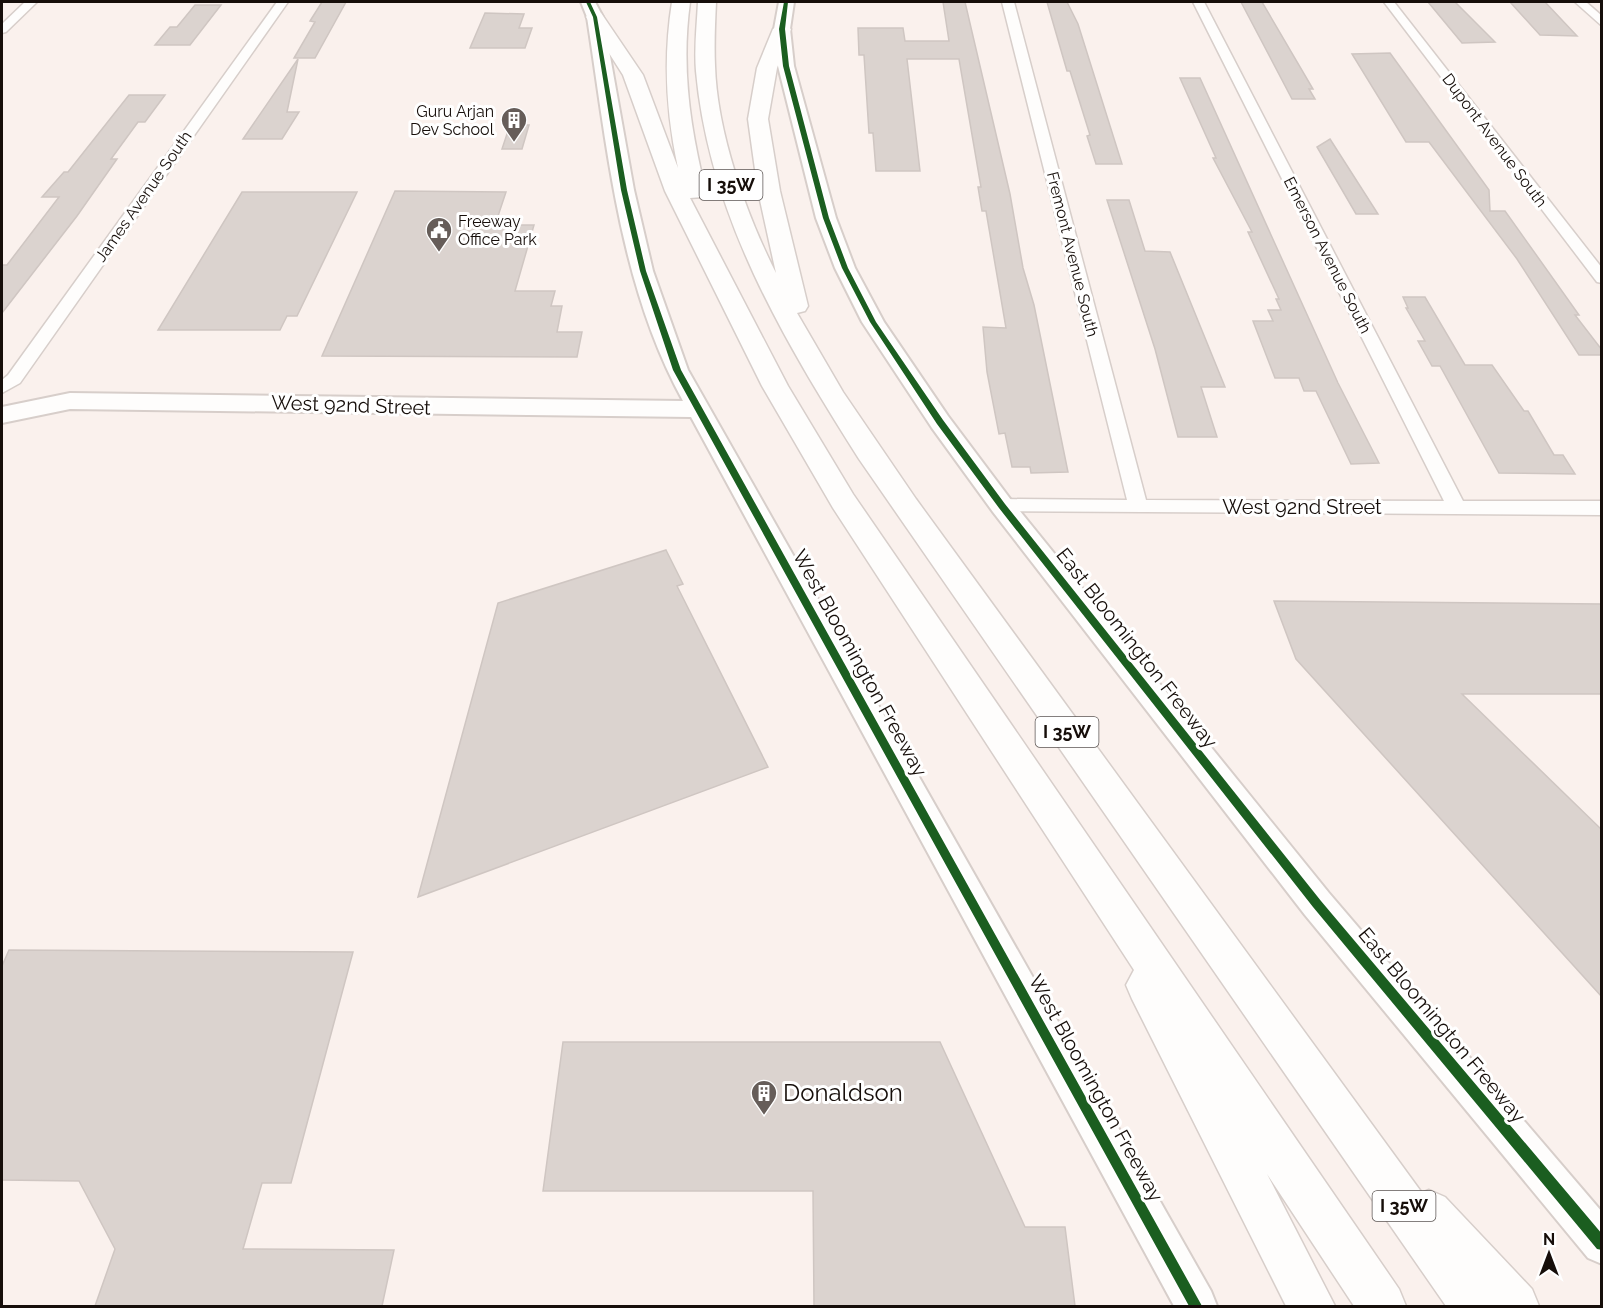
<svg xmlns="http://www.w3.org/2000/svg" width="1603" height="1308" viewBox="0 0 1603 1308" font-family="Raleway,sans-serif">
	<rect width="100%" height="100%" fill="#faf1ed"/>
	<g fill="#dbd3cf" stroke="#cfc6c2" stroke-width="1.5">
		<path d="M322 2H346L315 58H294L315 22 310 21Z"/>
		<path d="M943 2H965L1010 194 1023 268 1034 305 1068 472 1031 473 1030 467H1012L1005 433 999 434 987 372 983 327 1006 328 986 211H982L978 187H981L959 59H907L920 171H876L873 133H869L864 55H859L858 28H903L905 41H949Z"/>
		<path d="M1047 2H1067L1078 24 1122 164H1096L1087 136 1090 135 1070 71H1067Z"/>
		<path d="M1241 2H1262L1313 89H1309L1315 99H1292Z"/>
		<path d="M1428 2H1455L1495 42 1462 43Z"/>
		<path d="M1510 2H1545L1577 36 1540 35Z"/>
		<path d="M195 5H221L190 45H155L170 27H177Z"/>
		<path d="M485 13 524 14 519 28H532L525 48H470Z"/>
		<path d="M1390 53 1489 190 1490 211H1505L1579 315H1575L1602 350V355H1579L1517 259 1429 142H1406L1352 54Z"/>
		<path d="M298 59 287 112H299L282 139H243Z"/>
		<path d="M1180 78H1200L1338 383 1379 463 1351 464 1316 391H1304L1299 378H1275L1253 321H1273L1268 310H1281L1276 299H1279L1248 232H1252L1213 158H1216Z"/>
		<path d="M129 95H165L145 122H138L111 159H117L77 216 2 313V265H7L59 197H42L64 172H68Z"/>
		<path d="M510 125H529L522 149H502Z"/>
		<path d="M1330 139 1378 214H1356L1317 147Z"/>
		<path d="M395 191 506 192 495 225H534L515 291H555L551 306H562L557 332H582L577 357 322 356Z"/>
		<path d="M242 192H357L297 316H287L280 330H158Z"/>
		<path d="M1107 200H1129L1145 251 1170 252 1225 387H1201L1217 437H1178L1155 349Z"/>
		<path d="M1403 297H1425L1465 365H1492L1524 411H1528L1554 455H1563L1575 474 1499 473 1440 366H1432L1418 341H1425L1406 308H1408Z"/>
		<path d="M666 550 683 584 677 586 768 767 418 897 498 603Z"/>
		<path d="M1274 601 1602 604V694H1462L1602 830V997L1296 659Z"/>
		<path d="M9 950 353 952 291 1183H262L243 1249 394 1250 382 1306H95L115 1249 79 1181 2 1180V966Z"/>
		<path d="M563 1042H940L1025 1227H1065L1075 1306H814L813 1191H543Z"/>
	</g>
	<g fill="none" stroke-linecap="round" stroke-linejoin="round">
		<g stroke="#d7ceca" stroke-width="3">
			<g id="street">
				<path d="M25 2H37L6 32 2 33V24Z"/>
				<path d="M277 2H288L20 383 2 393V380L8 375Z"/>
				<path d="M1002 2H1014L1146 500 1444 501 1193 2H1204L1463 501H1602V515L995 511 993 506 995 501 1002 499 1127 500Z"/>
				<path d="M1384 2H1394L1602 268V283L1597 282Z"/>
				<path d="M1575 2H1586L1602 16V26Z"/>
			</g>
		</g>
		<g stroke="#d7ceca" stroke-width="4">
			<g id="secondary">
				<path d="M581 2H595L603 17 634 190 653 271 688 370 1211 1291 1217 1306H1174L691 417 70 409 2 423V407L70 393 683 401C619 285 607 146 587 17Z"/>
				<path d="M779 2H794L790 29 794 66 836 218 855 268 884 322 948 416 1011 500 1329 893 1602 1212V1264L1588 1258 1305 915 993 512 932 428 862 322 835 268 816 218 778 66 774 29Z"/>
			</g>
		</g>
		<g stroke="#d7ceca" stroke-width="3">
			<g id="highway">
				<path d="M672 2H690C681 68 690 127 706 192L703 197 690 198 788 386 853 494 1399 1289 1406 1306H1354L1267 1174 1335 1306H1286L1132 999 1126 985 1134 970 833 508 762 386 665 191 623 75 586 17 589 13H601L643 75 678 168C666 112 663 59 672 2Z"/>
				<path d="M698 2H716C715 23 714 45 715 66 717 132 746 214 776 273L758 191 748 119 757 68 773 29 782 23 791 29 777 68 768 119 780 191 808 306 805 311 797 313 843 392 916 499 1422 1193 1429 1190 1445 1197 1532 1289 1539 1306H1446L859 459C783 339 709 215 696 71 694 48 697 24 698 2Z"/>
			</g>
		</g>
		<use href="#street" fill="#fefdfc" fill-rule="evenodd"/>
		<use href="#secondary" fill="#fefdfc" fill-rule="evenodd"/>
		<use href="#highway" fill="#fefdfc" fill-rule="evenodd"/>
		<g stroke="#fff" stroke-width="4">
			<g id="cycleway">
				<path d="M586 2H590L597 17 627 190 646 271 681 370 1202 1306H1189L673 370 640 271 621 190 593 17Z"/>
				<path d="M784 2H788L785 29 789 66 829 218 848 268 876 322 943 420 1005 504 1321 901 1602 1234V1250L1597 1249 1313 907 999 508 937 424 870 322 842 268 823 218 783 66 779 29Z"/>
			</g>
		</g>
		<use href="#cycleway" fill="#1b5e20" fill-rule="evenodd"/>
	</g>
	<defs>
		<g id="building-pin" transform="scale(1.35)"><path d="M0 17L-7.5 6A9.5 9.5 0 1 1 7.5 6Z" fill="#665d59" stroke="#fff"/><path d="M-4-6H4V6H1V3H-1V6H-4ZM-2.5-4.3h1.7v1.8h-1.7ZM.8-4.3h1.7v1.8H.8ZM-2.5-1h1.7V.8h-1.7ZM.8-1h1.7V.8H.8Z" fill="#fff"/></g>
		<g id="civic-pin" transform="scale(1.35)"><path d="M0 17L-7.5 6A9.5 9.5 0 1 1 7.5 6Z" fill="#665d59" stroke="#fff"/><path d="M-.6-6.5H3V-4.5H.6V-3L4-1V1h2V6H-6V1h2V-1L-.6-3ZM-1.2 2.5V6h2.4V2.5Z" fill="#fff"/></g>
	</defs>
	<g fill-rule="evenodd">
		<use href="#building-pin" x="514" y="120"/>
		<use href="#civic-pin" x="439" y="230"/>
		<use href="#building-pin" x="764" y="1093"/>
	</g>
	<g text-anchor="middle" stroke-width="6" stroke-linejoin="round" paint-order="stroke">
		<g font-size="16" fill="#160e0a" stroke="#fff" text-anchor="end">
			<text x="494" y="117">Guru Arjan<tspan x="494" dy="18">Dev School</tspan></text>
			<text x="458" y="227" text-anchor="start">Freeway<tspan x="458" dy="18">Office Park</tspan></text>
		</g>
		<g font-size="16" fill="#160e0a" stroke="#fff">
			<text transform="translate(1495 140) rotate(53)" y="6">Dupont Avenue South</text>
			<text transform="translate(143 196) rotate(-55)" y="6">James Avenue South</text>
			<text transform="translate(1073 254) rotate(76)" y="6">Fremont Avenue South</text>
			<text transform="translate(1328 255) rotate(63)" y="6">Emerson Avenue South</text>
		</g>
		<g fill="#fff" stroke="#5c5654" stroke-width="1.5">
			<rect x="699.5" y="170" width="63" height="30" rx="4.5"/>
			<rect x="1035.5" y="717" width="63" height="30" rx="4.5"/>
			<rect x="1372.5" y="1191" width="63" height="30" rx="4.5"/>
		</g>
		<g font-size="18" font-weight="bold" fill="#160e0a">
			<text x="731" y="191">I 35W</text>
			<text x="1067" y="738">I 35W</text>
			<text x="1404" y="1212">I 35W</text>
		</g>
		<g font-size="20" fill="#160e0a" stroke="#fff">
			<text transform="translate(351 405) rotate(2)" y="7">West 92nd Street</text>
			<text x="1302" y="514">West 92nd Street</text>
			<text transform="translate(1137 648) rotate(52)" y="7">East Bloomington Freeway</text>
			<text transform="translate(860 663) rotate(61)" y="7">West Bloomington Freeway</text>
			<text transform="translate(1442 1025) rotate(50)" y="7">East Bloomington Freeway</text>
			<text transform="translate(1096 1088) rotate(61)" y="7">West Bloomington Freeway</text>
		</g>
		<g font-size="24" fill="#160e0a" stroke="#fff" text-anchor="start">
			<text x="783" y="1101">Donaldson</text>
		</g>
	</g>
	<rect width="1603" height="1308" fill="none" stroke="#160e0a" stroke-width="6"/>
	<g transform="translate(1549 1254)" stroke="#ffffff" stroke-width="4.5" paint-order="stroke">
	<path d="M0-4.5L10 22L0 15L-10 22Z" fill="#160e0a"/>
	<text y="-9" font-size="16" font-weight="bold" text-anchor="middle" fill="#160e0a">N</text>
	</g>
</svg>
